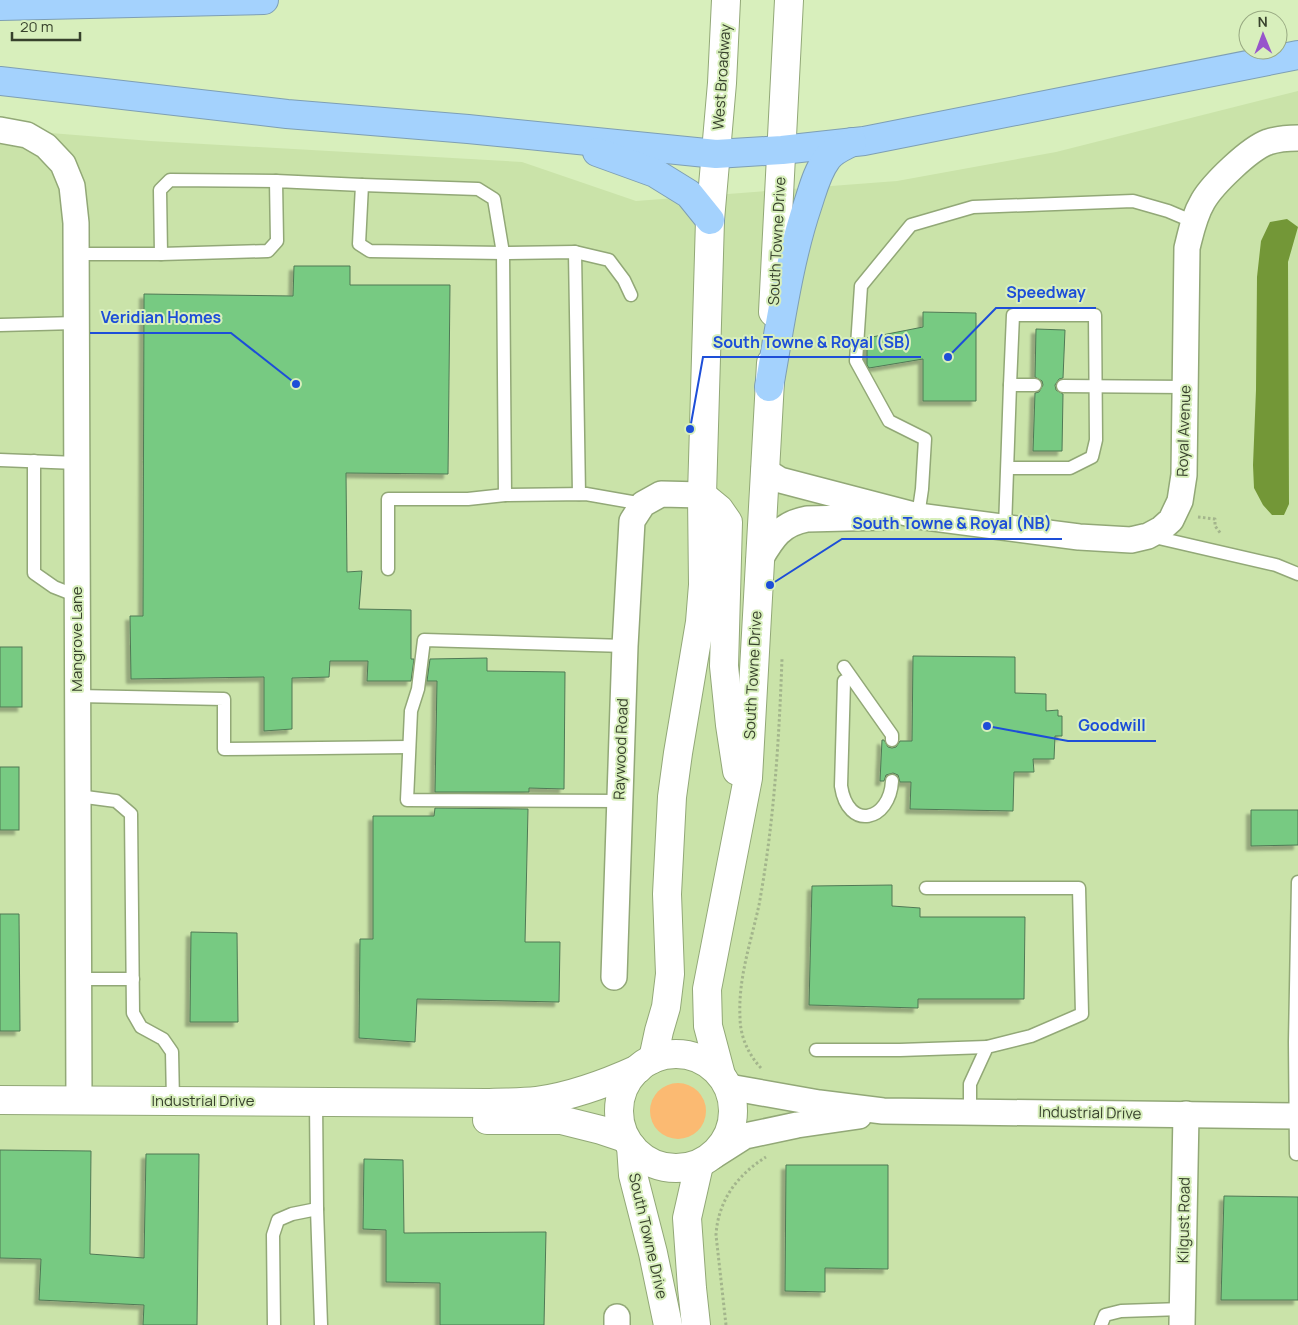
<svg xmlns="http://www.w3.org/2000/svg" width="1298" height="1325" viewBox="0 0 1298 1325" font-family="Manrope,sans-serif">
	<defs>
		<filter id="shadow"><feDropShadow dx="-4.5" dy="4.5" stdDeviation="1" flood-color="#0004"/></filter>
	</defs>
	<rect width="100%" height="100%" fill="#d8efbc"/>
	<path fill="#cae3a9" d="M1298 91V1325H0V129L151 141 522 162 636 201 897 181 1056 152Z"/>
	<circle fill="#fbba72" cx="678" cy="1111" r="28"/>
	<path fill="#739737" d="M1287 219 1298 227 1288 262 1289 504 1284 515H1272L1263 505 1254 488 1253 465 1256 390 1257 277 1261 241 1270 222Z"/>
	<g fill="#77ca82" stroke="#507955" filter="url(#shadow)">
		<path d="M294 266H350V285H450L448 474 346 473 347 572 362 571 359 609 411 610V659H414L411 681H367L368 661H330L329 677 292 678V729L264 731V677L131 679 130 616H143L144 294 293 296Z"/>
		<path d="M923 312 976 313V401H923V359L869 368 867 365V338L923 327Z"/>
		<path d="M1036 329 1065 330 1063 378 1059 379 1055 385 1056 390 1063 394 1062 451H1033L1035 393 1039 392 1043 385 1042 381 1035 377Z"/>
		<rect x="0" y="647" width="22" height="60"/>
		<path d="M913 656 1015 657V693L1046 694V711L1058 710V716H1062V736H1055L1054 759H1033L1034 772H1014L1013 811 910 809 911 782H900L898 775 893 773 886 775 884 781H880L882 740H884L888 747 892 748 896 747 900 741H912Z"/>
		<path d="M487 658V671L565 672 564 789 529 788V792H435L437 681H427L430 659Z"/>
		<rect x="0" y="767" width="19" height="63"/>
		<path d="M435 808 528 809 525 942H560L559 1002 417 999 415 1042 359 1038 360 939H373V816H434Z"/>
		<path d="M1251 810H1298V845L1251 846Z"/>
		<path d="M892 885V906L920 908V917H1025L1024 999H918V1008L809 1005 812 886Z"/>
		<path d="M0 914H19L20 1031H0Z"/>
		<path d="M191 932 237 933 238 1022H190Z"/>
		<path d="M0 1150 91 1151 90 1254 144 1258 146 1154H199L197 1325H143L144 1305 39 1300 41 1259 0 1258Z"/>
		<path d="M364 1159 403 1160 404 1233 546 1232 544 1325H440V1283L386 1282V1230L363 1229Z"/>
		<path d="M786 1165H888V1269L825 1268V1292L785 1291Z"/>
		<path d="M1224 1196 1298 1197V1300H1221Z"/>
	</g>
	<g fill="none" stroke-linecap="round" stroke-linejoin="round">
		<g stroke="#92a877" stroke-width="15">
			<g id="service">
				<path d="M362 185 478 189 494 199 503 253 505 495 586 494 643 504"/>
				<path d="M575 252 579 494"/>
				<path d="M76 254H161L268 251 277 241 276 181 362 185 359 244 370 251 503 253 575 252 609 260 624 280 631 295"/>
				<path d="M161 254 160 190 170 180 276 181"/>
				<path d="M0 325 76 323"/>
				<path d="M1063 386 1185 387"/>
				<path d="M0 460 77 463"/>
				<path d="M34 461V573L54 587 77 596"/>
				<path d="M1008 468H1070L1092 457 1096 440 1095 315H1013L1010 385"/>
				<path d="M918 516 922 489 925 439 889 421 856 361 861 286 911 225 973 207 1133 201 1168 211 1194 222"/>
				<path d="M1005 528 1010 385H1035"/>
				<path d="M1150 536 1276 565 1298 574"/>
				<path d="M388 569V499H468L505 495"/>
				<path d="M844 667 892 735V740"/>
				<path d="M844 681 841 786C848 832 890 821 892 781"/>
				<path d="M78 696 224 699V749L409 747"/>
				<path d="M78 796 116 801 131 814 133 1013 141 1027 163 1039 172 1052 173 1101"/>
				<path d="M620 801 407 800 411 711 418 689 424 640 625 646"/>
				<path d="M926 888H1079L1082 1014 1031 1036 987 1047 970 1084V1112"/>
				<path d="M79 979H133"/>
				<path d="M816 1050H900L987 1047"/>
				<path d="M316 1101 317 1209 321 1325"/>
				<path d="M1296 1154 1295 1042 1298 882"/>
				<path d="M274 1325 273 1235 278 1220 292 1214 317 1209"/>
				<path d="M1101 1325 1105 1315 1121 1311 1182 1309"/>
			</g>
		</g>
		<g stroke="#92a877" stroke-width="28">
			<g id="minor">
				<path d="M0 130 27 135 46 146 63 164 72 186 76 223 79 1101"/>
				<path d="M764 470 780 480 918 516 1079 537 1131 540 1148 536 1161 529 1171 520 1180 501 1184 475 1187 248C1191 232 1194 216 1203 201 1213 184 1249 149 1268 142 1277 139 1288 138 1298 138"/>
				<path d="M759 561C772 539 780 524 807 519L888 517"/>
				<path d="M614 977 625 646 632 521 643 504 661 494 702 495"/>
				<path d="M729 1087 819 1103 883 1111 1298 1116"/>
				<path d="M712 1157 745 1136 797 1125 859 1116"/>
				<path d="M617 1325V1317"/>
				<path d="M1182 1325 1186 1114"/>
			</g>
		</g>
		<g stroke="#92a877" stroke-width="30">
			<g id="tertiary">
				<path d="M773 312 789 0"/>
				<path d="M702 495 719 509 728 522 724 666 730 725 737 771"/>
				<circle cx="676" cy="1111" r="57"/>
				<path d="M653 1059 659 1031 666 1007 670 974 667 894 672 797 678 753 700 622 703 585 702 495 710 220 722 83 726 0"/>
				<path d="M721 1075 708 1026 707 989 748 778 771 363"/>
				<path d="M0 1100 486 1103C503 1102 520 1103 537 1101 573 1096 605 1084 638 1069"/>
				<path d="M487 1120H561L601 1130 625 1138"/>
				<path d="M631 1146 633 1175 653 1253 668 1325"/>
				<path d="M696 1325 692 1288 687 1218 699 1165"/>
			</g>
		</g>
		<g stroke="#7e9fb4" stroke-width="30">
			<g id="motorway">
				<path d="M0 6 264 0"/>
				<path d="M0 81 287 114 468 129 716 154 782 150 864 141 1298 55"/>
				<path d="M597 152 655 173 689 194 710 220"/>
				<path d="M769 387C780 327 788 263 808 204 813 189 817 172 827 159 833 150 843 147 852 142"/>
			</g>
		</g>
		<g stroke="#a3b58c" stroke-width="3" stroke-dasharray="2.5 2.5" stroke-linecap="butt">
			<path d="M1198 517 1215 519V526L1221 534"/>
			<path d="M761 1068C748 1054 740 1036 740 1017 738 978 751 942 759 905 774 823 779 741 782 659"/>
			<path d="M726 1325 716 1235C718 1201 737 1175 766 1157"/>
		</g>
		<use href="#service" stroke="#fff" stroke-width="12"/>
		<use href="#minor" stroke="#fff" stroke-width="25"/>
		<use href="#tertiary" stroke="#fff" stroke-width="28"/>
		<use href="#motorway" stroke="#a4d2fd" stroke-width="28"/>
	</g>
	<g text-anchor="middle" stroke-width="4" stroke-linejoin="round" paint-order="stroke">
		<g font-size="15" fill="#37412c" stroke="#d8efbc">
			<text transform="translate(722 77) rotate(-86)" y="5">West Broadway</text>
			<text transform="translate(777 241) rotate(-87)" y="5">South Towne Drive</text>
			<text transform="translate(1184 431) rotate(-88)" y="5">Royal Avenue</text>
			<text transform="translate(77 639) rotate(-90)" y="5">Mangrove Lane</text>
			<text transform="translate(753 675) rotate(-87)" y="5">South Towne Drive</text>
			<text transform="translate(621 749) rotate(-88)" y="5">Raywood Road</text>
			<text x="203" y="1106">Industrial Drive</text>
			<text transform="translate(1090 1113) rotate(1)" y="5">Industrial Drive</text>
			<text transform="translate(1184 1220) rotate(-89)" y="5">Kilgust Road</text>
			<text transform="translate(648 1236) rotate(77)" y="5">South Towne Drive</text>
		</g>
	</g>
	<path fill="none" stroke="#1d4ed8" stroke-width="2" d="M948 357L996 308H1096M296 384L231 333H90M690 429L703 357H921M770 585L842 539H1062M987 726L1068 741H1156"/>
	<g fill="#1d4ed8" stroke="#d8efbc" stroke-width="2">
		<circle cx="948" cy="357" r="5"/>
		<circle cx="296" cy="384" r="5"/>
		<circle cx="690" cy="429" r="5"/>
		<circle cx="770" cy="585" r="5"/>
		<circle cx="987" cy="726" r="5"/>
	</g>
	<g font-size="16" text-anchor="middle" font-weight="bold" fill="#1d4ed8" stroke="#d8efbc" stroke-width="4" stroke-linejoin="round" paint-order="stroke">
		<text x="1046" y="298">Speedway</text>
		<text x="161" y="323">Veridian Homes</text>
		<text x="812" y="348">South Towne &amp; Royal (SB)</text>
		<text x="952" y="529">South Towne &amp; Royal (NB)</text>
		<text x="1112" y="731">Goodwill</text>
	</g>
	<g transform="translate(1263 35) rotate(359)"><circle r="24" fill="#d8efbc" stroke="#98a982"/>
	<path d="M0-4L9 19L0 12L-9 19Z" fill="#9755cb"/>
	<text y="-8" font-size="14" font-weight="bold" text-anchor="middle" fill="#37412c">N</text>
	</g>
	<path d="M12 32v8h68v-8" fill="none" stroke="#37412c" stroke-width="2.5"/>
	<text x="20" y="32" font-size="15" fill="#37412c" stroke="#d8efbc" stroke-width="4" paint-order="stroke">20 m</text>
</svg>
